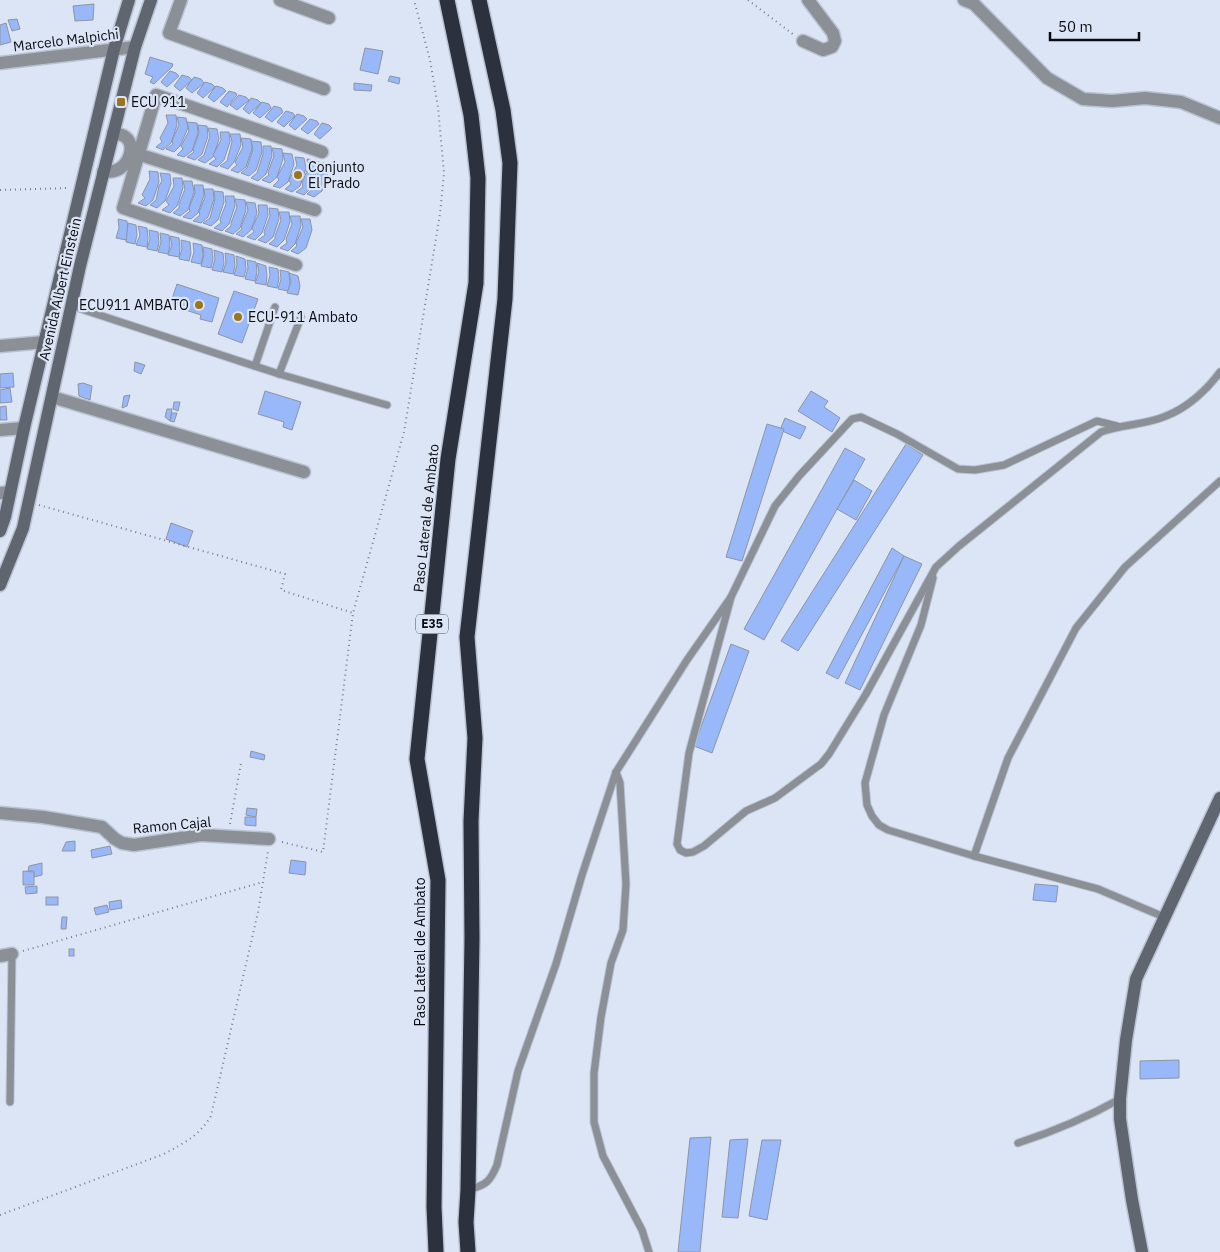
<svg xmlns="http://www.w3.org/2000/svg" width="1220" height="1252" viewBox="0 0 1220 1252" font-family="'IBM Plex Sans',sans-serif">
	<rect width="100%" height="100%" fill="#dce5f6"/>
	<g fill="#98b8f9" stroke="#8d95a5">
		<path d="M94 4 93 20 75 21 73 6Z"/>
		<path d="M17 19 20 29 12 31 8 20Z"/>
		<path d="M6 23 11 42 0 45V25Z"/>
		<path d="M365 48 383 51 378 74 360 70Z"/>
		<path d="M150 57 173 64 172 67 154 84 150 82 153 77 145 74Z"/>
		<path d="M170 71 176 73 179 76 167 87 161 82Z"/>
		<path d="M182 75 189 77 192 80 180 91 174 86Z"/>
		<path d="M390 76 400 78 399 84 388 81Z"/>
		<path d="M194 77 201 79 204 83 192 93 186 88Z"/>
		<path d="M205 82 212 84 215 87 203 98 197 93Z"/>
		<path d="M354 83 372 85 371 91 354 90Z"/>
		<path d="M216 86 223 88 226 91 214 102 208 97Z"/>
		<path d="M229 91 236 93 237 95 227 107 220 102Z"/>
		<path d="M239 95 246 97 249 100 237 110 230 105Z"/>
		<path d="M251 98 258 100 261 103 249 114 243 109Z"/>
		<path d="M262 102 269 104 271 108 260 118 253 113Z"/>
		<path d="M274 106 281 108 283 112 272 122 265 117Z"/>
		<path d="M286 111 293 113 295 116 284 127 277 122Z"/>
		<path d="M297 114 304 116 307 119 295 130 289 125Z"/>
		<path d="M166 115H176L177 125 171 143 163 150 156 147 162 142 160 138 168 123Z"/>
		<path d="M177 117 186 118 188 128 180 146 174 152 166 149 173 144 172 141 179 125Z"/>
		<path d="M310 119 317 121 319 124 308 134 301 129Z"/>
		<path d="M187 122 197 123 198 133 192 151 184 157 177 155 183 149 181 146 189 131Z"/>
		<path d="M322 123 329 125 332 128 320 139 314 134Z"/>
		<path d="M198 125 207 126 208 136 202 154 195 160 187 157 194 152 193 149 199 133Z"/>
		<path d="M208 128 217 129 219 139 213 157 205 163 198 160 204 155 210 136Z"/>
		<path d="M220 132H229L230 142 224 160 217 167 209 164 216 159 213 155 221 140Z"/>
		<path d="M230 134H240L241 145 234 162 228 169 220 166 227 161 232 142Z"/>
		<path d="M241 138 251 139 252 149 246 167 238 173 231 170 237 165 235 162 243 147Z"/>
		<path d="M251 141 261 142 262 152 256 170 249 176 241 173 247 168 253 149Z"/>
		<path d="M263 146H271L272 156 266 174 258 181 251 178 257 173 263 154Z"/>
		<path d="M272 148 282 149 283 159 277 177 270 183 262 180 269 175 268 172 274 156Z"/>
		<path d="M283 153 292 154 294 164 288 182 280 188 273 186 279 180 277 177 285 162Z"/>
		<path d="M295 157 304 158 306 168 300 186 292 192 285 189 291 184 289 180 297 165Z"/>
		<path d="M307 159 316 160 317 170 311 188 304 195 296 192 303 187 302 183 308 168Z"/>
		<path d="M317 162 327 163 328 173 322 191 314 197 307 194 313 189 319 170Z"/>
		<path d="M149 171 158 172 159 182 153 200 146 206 138 203 145 198 142 195 150 179Z"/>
		<path d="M160 173 170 174 171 184 165 201 157 208 150 205 156 200 159 186 162 181Z"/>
		<path d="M173 178H182L183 188 177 206 170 213 162 210 169 205 166 201 174 186Z"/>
		<path d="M183 181H192L194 192 188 210 180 216 173 213 179 208V204L185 189Z"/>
		<path d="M194 185H203L204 195 198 213 191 219 183 217 190 211 189 208 195 193Z"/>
		<path d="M204 189H213L214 199 208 217 201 223 193 221 200 215 199 212 205 197Z"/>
		<path d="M214 191 223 192 224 202 218 220 211 226 203 223 210 218 215 199Z"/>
		<path d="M225 196H234L235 206 229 224 222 231 214 228 221 223 220 219 226 204Z"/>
		<path d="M235 199 245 200 246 210 240 228 233 234 225 231 231 226V223L237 207Z"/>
		<path d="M246 202 255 203 257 213 251 230 243 237 236 234 242 229 241 227 248 210Z"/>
		<path d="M258 205H267L268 215 262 233 255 240 247 237 254 232 252 228 259 213Z"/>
		<path d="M269 208 278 209 279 219 273 237 266 243 258 240 265 235 264 232 270 216Z"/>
		<path d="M279 212H289L290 222 284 240 277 247 269 244 275 239V236L281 220Z"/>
		<path d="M290 216H300L301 226 295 244 288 251 280 248 287 243 286 239 292 224Z"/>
		<path d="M118 219 127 221 128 231 126 240 116 238 119 228Z"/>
		<path d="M301 219H310L312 230 306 248 298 254 291 251 297 246 296 243 303 227Z"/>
		<path d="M128 223 136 225 137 235 135 244 126 242Z"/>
		<path d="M138 226 147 228 148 239 147 247 136 245 140 235Z"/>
		<path d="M149 230 158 232 159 243 157 251 147 249 150 239Z"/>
		<path d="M160 233 169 235 170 245 168 254 158 252 161 242Z"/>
		<path d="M170 236 179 238 180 249 179 257 168 255 172 245Z"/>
		<path d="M181 240 190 242 191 253 189 261 179 259 182 249Z"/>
		<path d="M193 243 202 245 203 256 201 264 191 262 194 252Z"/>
		<path d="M203 247 212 249 213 259 211 268 201 266 204 255Z"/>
		<path d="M214 250 223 253 224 263 222 272 212 270 215 259Z"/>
		<path d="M225 253 234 255 235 266 233 274 223 272 226 262Z"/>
		<path d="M236 256 245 259 246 269 244 277 234 275 237 265Z"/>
		<path d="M247 260 256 262 257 272 255 281 245 279 248 268Z"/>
		<path d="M257 263 266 266 267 276 266 285 255 283 259 272Z"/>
		<path d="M269 267 278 269 279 279 277 288 267 286 270 275Z"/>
		<path d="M280 270 289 272 290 283 288 291 278 289 281 279Z"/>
		<path d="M289 273 298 276 300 286 298 295 287 293 291 282Z"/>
		<path d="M177 284 219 298 212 322 200 319 201 315 170 305Z"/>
		<path d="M234 291 258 299 242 343 218 334Z"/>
		<path d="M135 362 145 365 141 374 134 371Z"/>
		<path d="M13 373 14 387 0 388V374Z"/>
		<path d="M83 383 92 386 90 400 79 396 78 384Z"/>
		<path d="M10 388 12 402 0 403V390Z"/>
		<path d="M265 391 301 402 292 430 283 427 284 422 258 414Z"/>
		<path d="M811 391 828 401 824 407 840 418 832 432 798 411Z"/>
		<path d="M130 395 127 406 122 408 124 396Z"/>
		<path d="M174 402H180L178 411 173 409Z"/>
		<path d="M6 406 7 420H0V407Z"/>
		<path d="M167 409H172L170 421 165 417Z"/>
		<path d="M172 413H177L174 422 170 421Z"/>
		<path d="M785 418 806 427 800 439 780 430Z"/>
		<path d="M767 424 784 429 742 561 726 557Z"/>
		<path d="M906 444 923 455 798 651 781 641Z"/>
		<path d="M845 448 865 459 764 640 744 629Z"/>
		<path d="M854 480 872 491 856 520 837 509Z"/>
		<path d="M171 523 193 531 187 547 166 539Z"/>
		<path d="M892 548 904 556 838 679 826 673Z"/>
		<path d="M904 556 922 564 860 690 845 683Z"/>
		<path d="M731 644 749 651 712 753 694 746Z"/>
		<path d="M251 751 265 755 264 760 250 757Z"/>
		<path d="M247 808 257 809 256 817 246 815Z"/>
		<path d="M245 817H256V826L245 825Z"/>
		<path d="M75 841V851H62L66 842Z"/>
		<path d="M110 846 112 854 92 858 91 850Z"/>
		<path d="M291 860 306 862 305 875 289 873Z"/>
		<path d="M42 863V875L34 877V871H28L29 866Z"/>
		<path d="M23 871 34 872V885H23Z"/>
		<path d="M1035 884 1058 886 1056 902 1033 900Z"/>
		<path d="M37 886V893L26 894 25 887Z"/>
		<rect x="46" y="897" width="12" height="8"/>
		<path d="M121 900 122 908 110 910 109 902Z"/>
		<path d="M107 905 109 912 96 915 94 908Z"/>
		<path d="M62 917H67L66 929H61Z"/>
		<rect x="69" y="949" width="5" height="7"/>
		<path d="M1179 1060V1078L1140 1079V1061Z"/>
		<path d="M711 1137 700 1252H678L690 1138Z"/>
		<path d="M748 1139 738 1218 722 1217 730 1140Z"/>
		<path d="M762 1140H781L767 1220 749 1216Z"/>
	</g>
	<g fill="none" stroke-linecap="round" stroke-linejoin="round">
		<g stroke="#bac2d2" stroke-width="9">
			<g id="lane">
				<path d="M72 303 81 309 279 374 387 405"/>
				<path d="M255 366 275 307"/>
				<path d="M279 374 301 317"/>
				<path d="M933 578 921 625 884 715 865 783 867 805 872 816 879 825 888 830 974 856 1098 889 1164 917"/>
				<path d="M731 597 775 506 799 476 852 419 861 417 897 434 958 469 975 470 1004 465 1097 421 1117 426"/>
				<path d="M616 772 620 783 626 884 623 930 611 963 601 1017 594 1073V1122L603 1156 642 1230 649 1252"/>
				<path d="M974 856 1008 758 1076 628 1125 567 1220 481"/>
				<path d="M10 1102 12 954"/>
				<path d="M1018 1143C1055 1131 1086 1118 1120 1099"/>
				<path d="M468 1190C486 1185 490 1182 497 1165L518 1071 556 964 582 875 616 772 687 660 731 597 689 753 677 844 680 850 686 853 693 852 704 846 746 811 775 798 821 764 829 754 866 694 936 567 959 546 1101 432C1122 424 1146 425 1166 416 1187 408 1207 390 1220 372"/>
			</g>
		</g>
		<g stroke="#bac2d2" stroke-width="15">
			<g id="street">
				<path d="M181 0 169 33 324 89"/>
				<path d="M280 0 329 18"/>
				<path d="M964 0 974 4 1047 78 1083 99 1112 101 1145 98 1181 102 1220 118"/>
				<path d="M803 41 823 50 832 47 835 41 833 33 808 0"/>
				<path d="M0 63 135 47"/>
				<path d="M131 152 315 210"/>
				<path d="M103 172C109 172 114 172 119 169 129 163 137 144 124 136 121 134 116 134 113 133"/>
				<path d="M296 265 123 208 156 95 322 152"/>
				<path d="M0 346 45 342"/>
				<path d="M52 397 304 472"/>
				<path d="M0 430 24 428"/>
				<path d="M0 493 10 492"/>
				<path d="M0 813 43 817 102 827 115 839 122 843 134 845 201 835 269 839"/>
				<path d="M0 956 12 954"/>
			</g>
		</g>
		<g stroke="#bac2d2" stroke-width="15">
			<g id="secondary">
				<path d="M0 531 5 517 24 428 114 49 129 0"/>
				<path d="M0 585 23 528 80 266 135 47 151 0"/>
				<path d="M1142 1252 1132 1200 1120 1119V1099L1126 1040 1136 979 1220 798"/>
			</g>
		</g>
		<g stroke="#bac2d2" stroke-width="18">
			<g id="highway">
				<path d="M436 1252 434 1207 438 880 417 759 448 459 476 283 478 178 471 115 447 0"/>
				<path d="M468 1252 466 1222 468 1190 472 939 471 821 475 738 467 637 505 299 510 163 503 110 479 0"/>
			</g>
		</g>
		<g stroke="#777d89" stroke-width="2" stroke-dasharray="1 4" stroke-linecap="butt">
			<path d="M748 0 794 35"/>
			<path d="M0 190 69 188"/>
			<path d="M39 505 285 574 281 590 353 613"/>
			<path d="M230 824 241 763"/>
			<path d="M282 842 323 852 353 613 404 432 440 214 444 173 438 107 430 60 414 0"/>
			<path d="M23 951 263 882"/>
			<path d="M0 1215 164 1154C184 1143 199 1136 211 1116L258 912 268 851"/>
		</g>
		<use href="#lane" stroke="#8b8f96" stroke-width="7"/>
		<use href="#street" stroke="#8b8f96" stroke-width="12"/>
		<use href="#secondary" stroke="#606670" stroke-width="12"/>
		<use href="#highway" stroke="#2b313e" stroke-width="15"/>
	</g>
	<g fill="#997520" stroke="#dce5f6" stroke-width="2">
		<rect x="116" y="97" width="10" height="10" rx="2.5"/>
		<circle cx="298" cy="175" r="5"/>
		<circle cx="199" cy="305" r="5"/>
		<circle cx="238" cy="317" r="5"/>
	</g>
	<g text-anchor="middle" stroke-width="4.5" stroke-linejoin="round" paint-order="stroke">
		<rect fill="#dce5f6" stroke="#484d56" stroke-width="1" x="416" y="614.5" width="32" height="19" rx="4"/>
		<g font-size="12" font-weight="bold" fill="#090c12">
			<text x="432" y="628">E35</text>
		</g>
		<g font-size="14" fill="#090c12" stroke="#dce5f6">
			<text transform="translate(66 40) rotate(-7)" y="5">Marcelo Malpichi</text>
			<text transform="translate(60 289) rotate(-77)" y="5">Avenida Albert Einstein</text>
			<text transform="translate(426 518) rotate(-84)" y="5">Paso Lateral de Ambato</text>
			<text transform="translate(172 825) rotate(-5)" y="5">Ramon Cajal</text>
			<text transform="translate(420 952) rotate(-90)" y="5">Paso Lateral de Ambato</text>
		</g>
		<g font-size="14" fill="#090c12" stroke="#dce5f6" text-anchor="start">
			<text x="131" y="107">ECU 911</text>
			<text x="308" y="172">Conjunto<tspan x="308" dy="16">El Prado</tspan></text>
			<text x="189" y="310" text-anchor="end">ECU911 AMBATO</text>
			<text x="248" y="322">ECU-911 Ambato</text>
		</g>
	</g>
	<path d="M1050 32v8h89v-8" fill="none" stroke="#090c12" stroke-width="2.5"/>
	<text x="1058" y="32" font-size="15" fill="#090c12" stroke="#dce5f6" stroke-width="4" paint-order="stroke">50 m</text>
</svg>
